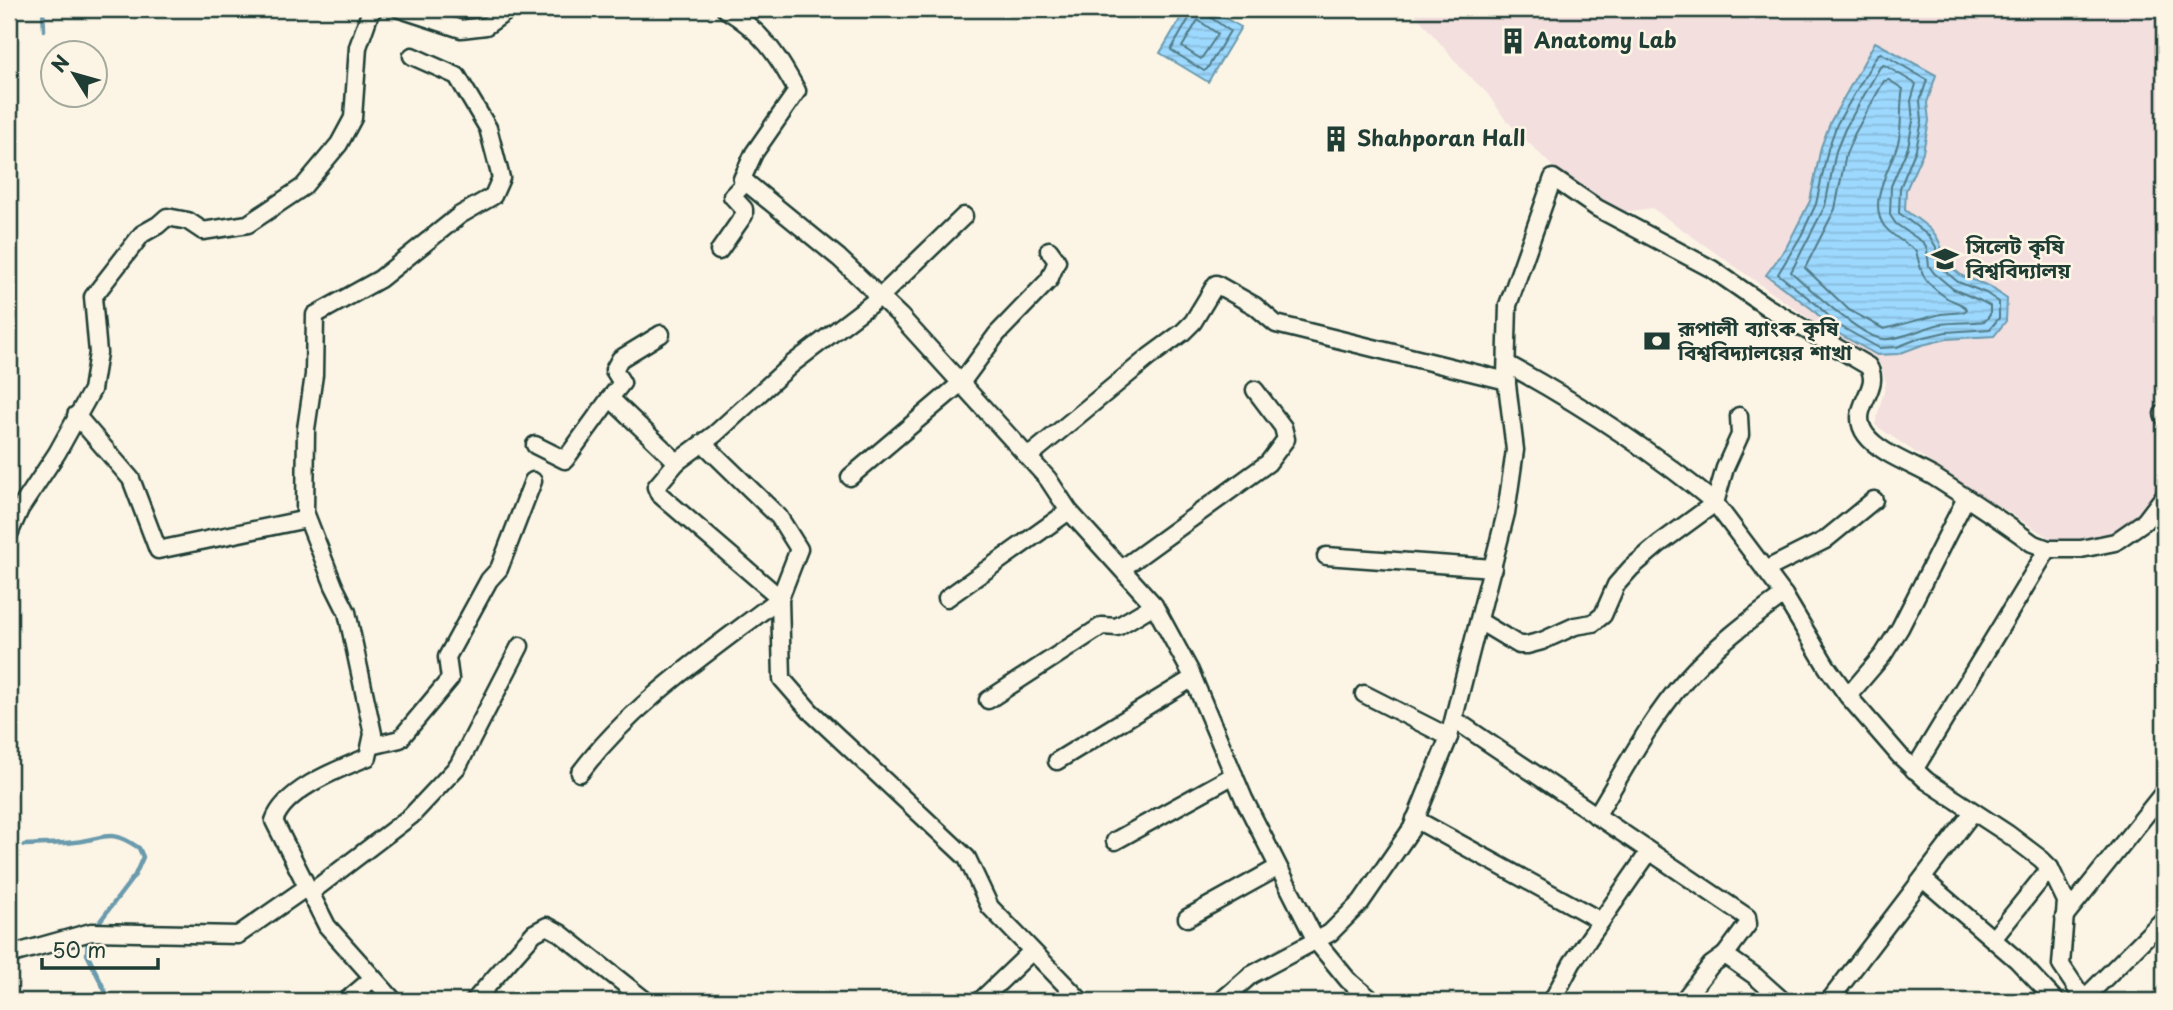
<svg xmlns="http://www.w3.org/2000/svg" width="2173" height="1010" viewBox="0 0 2173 1010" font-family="'Playpen Sans','Noto Sans Bengali',sans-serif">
	<defs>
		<pattern id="water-rules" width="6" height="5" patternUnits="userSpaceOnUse" patternTransform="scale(1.75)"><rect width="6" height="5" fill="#9dd8fe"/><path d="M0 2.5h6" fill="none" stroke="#87bada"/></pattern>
	</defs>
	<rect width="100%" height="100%" fill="#fcf5e5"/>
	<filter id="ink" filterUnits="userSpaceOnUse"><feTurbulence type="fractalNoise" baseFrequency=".0143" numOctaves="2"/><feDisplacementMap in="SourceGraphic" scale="14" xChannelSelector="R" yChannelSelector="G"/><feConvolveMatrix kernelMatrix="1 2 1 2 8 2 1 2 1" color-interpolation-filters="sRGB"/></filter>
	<g filter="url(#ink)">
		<path fill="#f2dfde" d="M1411 9H2164V483L2137 517 2113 538 2088 544 2053 540 1955 479 1875 425 1886 383 1881 365 1808 318 1652 208 1623 212 1565 179 1505 119 1487 93 1462 69Z"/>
		<g fill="url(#water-rules)" stroke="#6b9aad" stroke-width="2">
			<path d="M1186 9H1209L1241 27 1208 82 1160 53Z"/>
			<path d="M1875 42 1936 75 1927 103 1929 121 1923 152 1906 190 1905 210C1927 227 1941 231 1944 261L1962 276 1989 286 2007 299 2006 321 1994 336 1947 339 1922 345 1898 354 1877 355 1834 331 1812 309 1766 275 1786 248 1810 201 1821 147 1831 121Z"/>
		</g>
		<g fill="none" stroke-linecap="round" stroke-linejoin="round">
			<g stroke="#517b85" stroke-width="2">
				<path d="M1192 9 1191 15 1171 50 1204 71 1207 69 1230 31 1210 17 1207 9"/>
				<path d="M1198 20 1218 34 1201 59 1182 47Z"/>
				<path d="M1881 53 1927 80 1920 101 1922 121 1916 149 1900 188 1899 213 1930 237 1936 247 1937 262 1940 267 1958 282 1986 293 1999 302V318L1990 329 1946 332 1920 338 1897 347 1879 348 1838 325 1816 304 1778 274 1801 236 1816 204 1828 149 1837 124 1877 55Z"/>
				<path d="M1884 65 1916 84 1911 101 1913 121 1908 147 1891 186 1890 215 1896 224 1924 243 1927 250 1929 266 1934 273 1953 289 1981 301 1990 306V315L1985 321C1971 323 1956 322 1941 324 1925 327 1897 341 1883 339 1860 337 1810 288 1791 272L1825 206 1836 151 1845 129 1880 67Z"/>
				<path d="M1889 80 1903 89C1899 107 1903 125 1898 143 1891 167 1866 203 1885 227 1893 237 1906 243 1916 251 1922 276 1923 282 1947 298 1954 302 1962 303 1967 309L1964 312 1941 314 1884 329 1849 310 1805 268 1835 209 1846 154 1855 133 1884 81Z"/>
			</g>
			<g stroke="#6b9aad" stroke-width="4.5">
				<path d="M43 9 44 30"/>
				<path d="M24 845C41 844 58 844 75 842 105 839 109 827 139 848L143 857 135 875 94 929"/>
				<path d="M88 935 87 954 110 1001"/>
			</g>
			<g stroke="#1f3d34" stroke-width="21">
				<g id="street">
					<path d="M400 9 461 29 486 26 510 9"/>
					<path d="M725 9C762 31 777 54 797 91L754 153 742 179 839 258 900 316 1048 479 1069 511 1154 605 1190 671 1244 799 1316 941 1348 980 1373 1001"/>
					<path d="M719 251 744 215V209L732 196 746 182"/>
					<path d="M610 398 622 383 614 370 620 359 661 334"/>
					<path d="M2163 414 2164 417"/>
					<path d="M76 415 131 479 158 550 307 519"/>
					<path d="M1739 416 1740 435 1725 468 1715 503 1784 595 1827 667 1848 696 1900 756 1927 781 2008 834 2041 859 2050 868 2066 901 2061 965 2085 1001"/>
					<path d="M703 443 779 517 799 549 780 598 782 679 810 711 967 858 990 907 1081 1001"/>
					<path d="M535 445 565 460 610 398 677 462 715 434 792 364 880 297 964 216"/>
					<path d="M1028 457 1149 357 1183 332 1193 322 1216 284 1255 306 1276 324 1507 381"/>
					<path d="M677 462 656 487 659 494 780 598"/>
					<path d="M850 477 961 383 997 334 1049 280 1057 261 1049 250"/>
					<path d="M9 534 20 509 57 453 92 390 98 353 93 297 142 234 158 225 167 217 188 221 203 231 248 224 303 187 339 144 353 118 358 47 370 13 374 9"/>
					<path d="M1326 556 1493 568"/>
					<path d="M1123 568 1268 463 1286 439 1283 427 1255 390"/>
					<path d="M1765 570 1825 540 1874 500"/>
					<path d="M947 598 1069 511"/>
					<path d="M1479 621 1519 645H1527L1542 641 1575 626 1593 623 1603 615 1616 585 1631 568 1659 544 1715 503C1650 449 1580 404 1507 364"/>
					<path d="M1364 694 1449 737"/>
					<path d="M1848 696 1883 655 1900 628 1966 498"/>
					<path d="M988 700 1102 626 1117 627 1154 605"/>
					<path d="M1455 720 1747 917 1748 924 1725 955"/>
					<path d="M371 746 400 739 450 679 447 657 489 580 499 569 533 481"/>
					<path d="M1057 761 1193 678"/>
					<path d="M1914 770 2048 549"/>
					<path d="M580 773C633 702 711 651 780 598"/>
					<path d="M1596 816C1624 770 1650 720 1685 680 1714 647 1748 621 1784 595"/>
					<path d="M1415 819 1601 921"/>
					<path d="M1115 841 1234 775"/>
					<path d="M1923 879 2017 960 2056 1001"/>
					<path d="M310 893 411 816 458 766 520 646"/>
					<path d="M2064 917 2164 792"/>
					<path d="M1187 918 1277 868"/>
					<path d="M1993 939 2050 868"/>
					<path d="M9 955 91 932 238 935 307 887"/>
					<path d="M2084 999 2164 919"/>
					<path d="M346 1001 373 978"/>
					<path d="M394 1001 327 926 274 821C285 789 339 769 368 757L373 734 347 612 334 586 305 512 306 429 314 375 315 315 380 279 460 215 493 196 501 178 488 128 457 76 412 56"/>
					<path d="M474 1001 534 933 547 926 560 933 646 1001"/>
					<path d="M980 1001 1032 951"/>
					<path d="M1221 1001 1251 975 1330 933 1361 902 1412 828 1449 737 1506 513 1515 450 1506 376 1508 305 1553 178 1597 208 1712 269 1767 307 1868 366C1884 389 1846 408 1866 435 1879 453 1914 465 1934 477 1967 498 2000 519 2032 543L2048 549H2081L2115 542 2145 521 2164 496"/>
					<path d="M1552 1001 1572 963 1649 852"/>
					<path d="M1683 1001 1711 965 1725 955 1755 976 1783 1001"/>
					<path d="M1829 1001 1973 812"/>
				</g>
			</g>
			<use href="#street" stroke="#fcf5e5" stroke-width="16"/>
		</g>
	</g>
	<defs>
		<g id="building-bare" transform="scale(2.1)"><path d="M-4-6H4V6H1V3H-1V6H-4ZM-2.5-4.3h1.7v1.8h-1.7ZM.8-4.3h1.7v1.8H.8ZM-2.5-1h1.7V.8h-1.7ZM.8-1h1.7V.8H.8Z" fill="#1f3d34" stroke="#fcf5e5" stroke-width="2.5" paint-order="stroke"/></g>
		<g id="university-bare" transform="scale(2.1)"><path d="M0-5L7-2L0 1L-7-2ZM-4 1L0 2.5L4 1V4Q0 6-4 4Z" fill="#1f3d34" stroke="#fcf5e5" stroke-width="2.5" paint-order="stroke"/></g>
		<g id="bank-bare" transform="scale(2.1)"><path d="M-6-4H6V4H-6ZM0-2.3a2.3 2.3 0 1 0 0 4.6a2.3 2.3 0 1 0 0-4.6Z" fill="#1f3d34" stroke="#fcf5e5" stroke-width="2.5" paint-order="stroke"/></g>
	</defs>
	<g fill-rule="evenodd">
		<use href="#building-bare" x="1513" y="41"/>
		<use href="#building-bare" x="1336" y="139"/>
		<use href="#university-bare" x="1945" y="259"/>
		<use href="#bank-bare" x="1657" y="341"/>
	</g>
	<g text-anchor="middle" stroke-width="5" stroke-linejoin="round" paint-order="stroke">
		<g font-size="21" font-weight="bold" fill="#1f3d34" stroke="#fcf5e5" text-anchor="start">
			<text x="1534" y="48">Anatomy Lab</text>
			<text x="1357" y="146">Shahporan Hall</text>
			<text x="1966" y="254">সিলেট কৃষি<tspan x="1966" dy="24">বিশ্ববিদ্যালয়</tspan></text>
			<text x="1678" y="336">রূপালী ব্যাংক কৃষি<tspan x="1678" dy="24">বিশ্ববিদ্যালয়ের শাখা</tspan></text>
		</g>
	</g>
	<rect width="2173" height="1010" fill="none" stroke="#fcf5e5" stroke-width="35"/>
	<rect x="18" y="18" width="2138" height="975" fill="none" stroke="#1f3d34" stroke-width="2.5" filter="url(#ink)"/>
	<g transform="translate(74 74) rotate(307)"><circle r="33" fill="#fcf5e5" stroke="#a4ab9e" stroke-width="2"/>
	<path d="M0-5L12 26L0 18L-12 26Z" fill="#1f3d34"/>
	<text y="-10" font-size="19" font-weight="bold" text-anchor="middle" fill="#1f3d34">N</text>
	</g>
	<path d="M42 958v10h116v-10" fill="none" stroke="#1f3d34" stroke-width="3.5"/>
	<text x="52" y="958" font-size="21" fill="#1f3d34" stroke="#fcf5e5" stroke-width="5" paint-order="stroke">50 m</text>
</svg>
